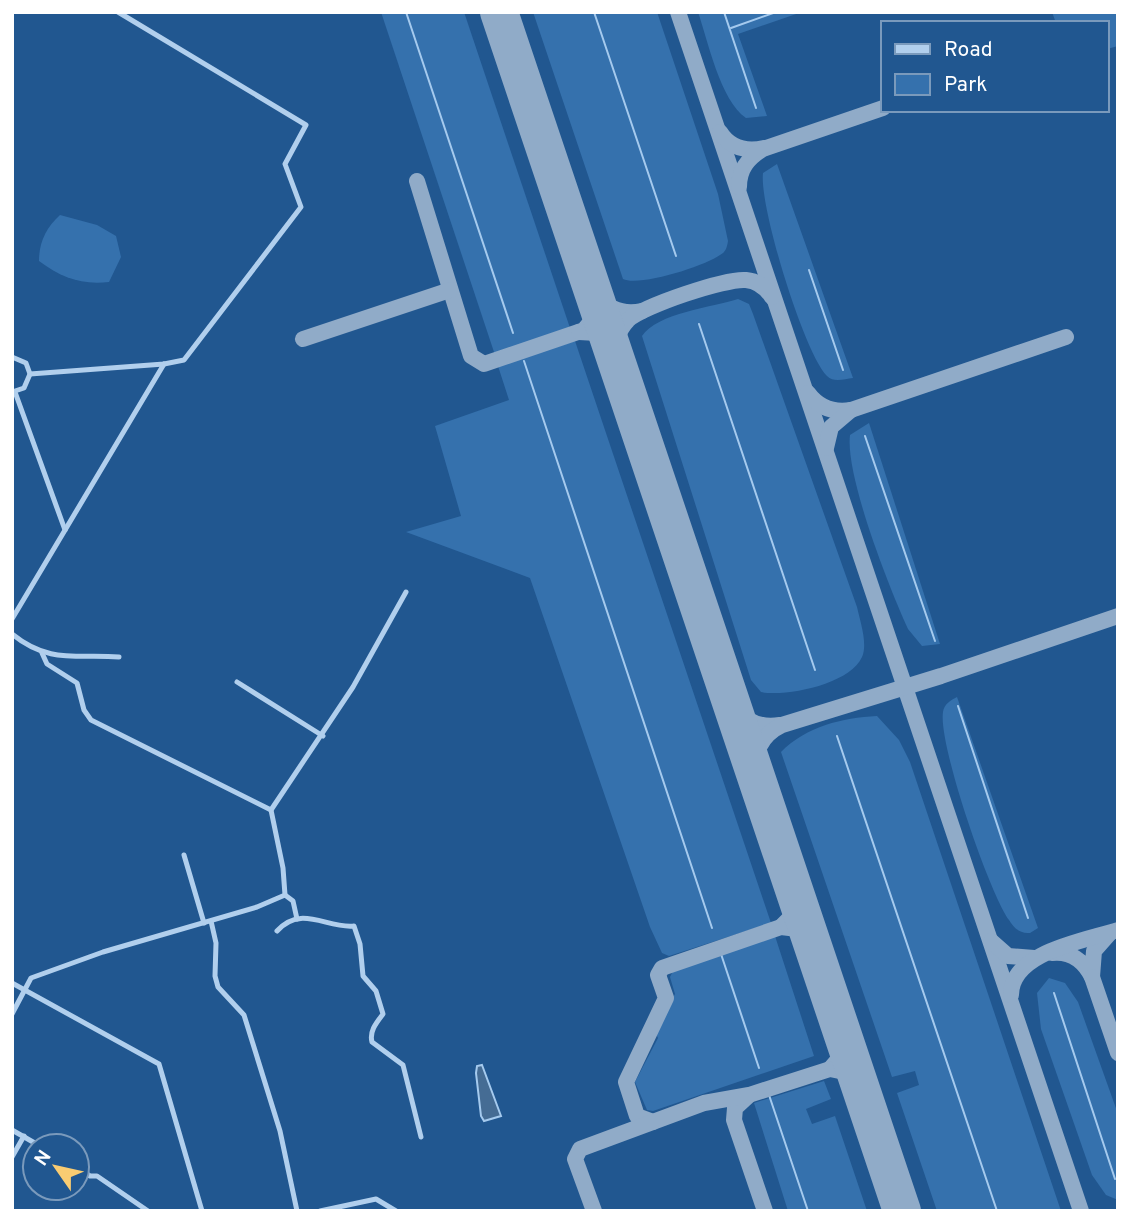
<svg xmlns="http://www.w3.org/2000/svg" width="1130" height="1223" viewBox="0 0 1130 1223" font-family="Overpass,sans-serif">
	<rect width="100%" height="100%" fill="#215790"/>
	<g fill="#3571ad">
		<path d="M381 12H464L570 328 495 355Z"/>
		<path d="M533 12H657L718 194 728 241C727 247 726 252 720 255 705 266 639 287 623 279Z"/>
		<path d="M698 12H802L738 34 767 116 746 118C720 100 708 41 698 12Z"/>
		<path d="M1052 12H1118V46L1107 49V23H1056Z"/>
		<path d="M777 164 853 378C844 379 834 383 827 376 804 353 759 206 763 173Z"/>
		<path d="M60 215 97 225 116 236 121 257 109 282C81 285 62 278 39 261 39 242 46 228 60 215Z"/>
		<path d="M738 299 749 304 753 314 857 607C860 621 868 644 862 657 850 684 787 697 761 692L751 680 642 336C657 313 713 307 738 299Z"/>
		<path d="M575 341 771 923 669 956 662 953 650 927 530 578 406 532 461 516 435 426 509 400 498 366Z"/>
		<path d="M869 423 940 644 922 646 908 629C890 590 845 476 850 435Z"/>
		<path d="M957 697 1038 928 1030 933C1020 934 1014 928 1009 920 989 892 938 744 943 712 944 704 951 700 957 697Z"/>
		<path d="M877 716 899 740 910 762 1061 1211H937L897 1093 919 1085 915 1071 892 1077 781 752C807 726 842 718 877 716Z"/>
		<path d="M775 936 814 1056 653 1111 647 1110 635 1082 658 1038 655 1031 675 994 670 977 674 969Z"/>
		<path d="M1049 978 1065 983 1078 1002 1118 1114V1200L1106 1195 1092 1175 1041 1029 1037 993Z"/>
		<path d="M824 1081 831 1099 806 1109 812 1124 835 1116 867 1211H788L754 1103Z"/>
	</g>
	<path fill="#456c94" stroke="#a5caee" stroke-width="2" d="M482 1065 501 1116 484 1121 481 1116 476 1073 477 1066Z"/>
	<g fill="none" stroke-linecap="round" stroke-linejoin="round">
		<g stroke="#a5caee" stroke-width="2">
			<path d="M406 12 513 333"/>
			<path d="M594 12 676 256"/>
			<path d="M724 12 756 108"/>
			<path d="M731 28 776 12"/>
			<path d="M809 270 843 370"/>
			<path d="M699 324 815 670"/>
			<path d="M524 361 712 928"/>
			<path d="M865 436 935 641"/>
			<path d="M958 706 1028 918"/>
			<path d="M837 736 997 1211"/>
			<path d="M720 951 759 1068"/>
			<path d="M1054 993 1115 1179"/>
			<path d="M769 1095 808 1211"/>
		</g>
		<g stroke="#90abc8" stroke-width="16">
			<path d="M678 12 1081 1211"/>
			<path d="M720 132C730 148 746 152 764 148"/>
			<path d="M417 181 471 356 484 364 584 330 595 317 596 301"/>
			<path d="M739 187C739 169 748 158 763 149L883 108"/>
			<path d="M591 287C602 306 620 316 642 311"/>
			<path d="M579 332 597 333 610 345"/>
			<path d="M303 339 450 290"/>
			<path d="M616 360C613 346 618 330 628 320 643 306 726 278 746 280 757 281 766 288 772 297"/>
			<path d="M808 393C819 408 833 413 851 410"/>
			<path d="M826 448 831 427 851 410 1066 337"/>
			<path d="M728 695C739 717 754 729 780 725"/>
			<path d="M756 777C752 754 761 735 782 725L941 676 1118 616"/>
			<path d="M781 927 794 914 796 896"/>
			<path d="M991 941 1008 956 1034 958"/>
			<path d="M1052 953C1070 951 1084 961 1092 977L1094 951 1109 934"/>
			<path d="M1092 977 1118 1053"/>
			<path d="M1011 995C1011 952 1084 941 1118 930"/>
			<path d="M830 1069 843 1054V1037"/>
			<path d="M748 1096 735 1108 734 1120 765 1211"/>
			<path d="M653 1122 637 1116 626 1082 666 998 658 975 662 968 781 927 798 929 811 942"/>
			<path d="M594 1211 575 1159 580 1149 704 1103 749 1095 830 1069 849 1073 860 1085"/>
		</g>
		<path stroke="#90abc8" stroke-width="38" d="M499 12 902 1211"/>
		<g stroke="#b1cfed" stroke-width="5">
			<path d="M12 357 26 363 30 374 24 388 12 392"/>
			<path d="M30 374 164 364 184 360 301 207 285 164 306 125 118 12"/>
			<path d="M15 392 65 530"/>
			<path d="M12 619 164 364"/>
			<path d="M12 634C49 664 76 654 119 657"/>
			<path d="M42 653 47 664 77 683 84 710 91 720 271 810"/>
			<path d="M237 682 323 736"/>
			<path d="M184 855 204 923"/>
			<path d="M285 895 293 901 297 919"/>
			<path d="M211 921 216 943 215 976 218 987 244 1015 280 1131 297 1211"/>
			<path d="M277 931C301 904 327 929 354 926L360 944 363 976 376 991 383 1014C377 1022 369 1031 372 1042L403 1065 421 1137"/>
			<path d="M12 983 159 1064 202 1211"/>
			<path d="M12 1014 31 978 103 952 257 907 285 895 283 868 271 810 353 687 406 592"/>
			<path d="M12 1130 40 1146"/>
			<path d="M12 1157 24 1136"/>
			<path d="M77 1168 90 1176H97L148 1211"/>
			<path d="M320 1211 376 1199 396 1211"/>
		</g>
	</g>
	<rect width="1130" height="1223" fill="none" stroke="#ffffff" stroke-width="28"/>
	<rect x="881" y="21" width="228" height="91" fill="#215790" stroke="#7a9abc" stroke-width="2"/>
	<rect x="895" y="44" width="35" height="10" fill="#b1cfed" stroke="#7a9abc" stroke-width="2"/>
	<text x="944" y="56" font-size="21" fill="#ffffff">Road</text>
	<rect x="895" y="74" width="35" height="21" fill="#3571ad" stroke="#7a9abc" stroke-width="2"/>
	<text x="944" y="91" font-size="21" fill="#ffffff">Park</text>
	<g transform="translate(56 1167) rotate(304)"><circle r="33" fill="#215790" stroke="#7a9abc" stroke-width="2"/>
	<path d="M0-5L12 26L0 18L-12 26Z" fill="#f9cc72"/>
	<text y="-10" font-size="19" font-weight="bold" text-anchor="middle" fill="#ffffff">N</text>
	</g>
</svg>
